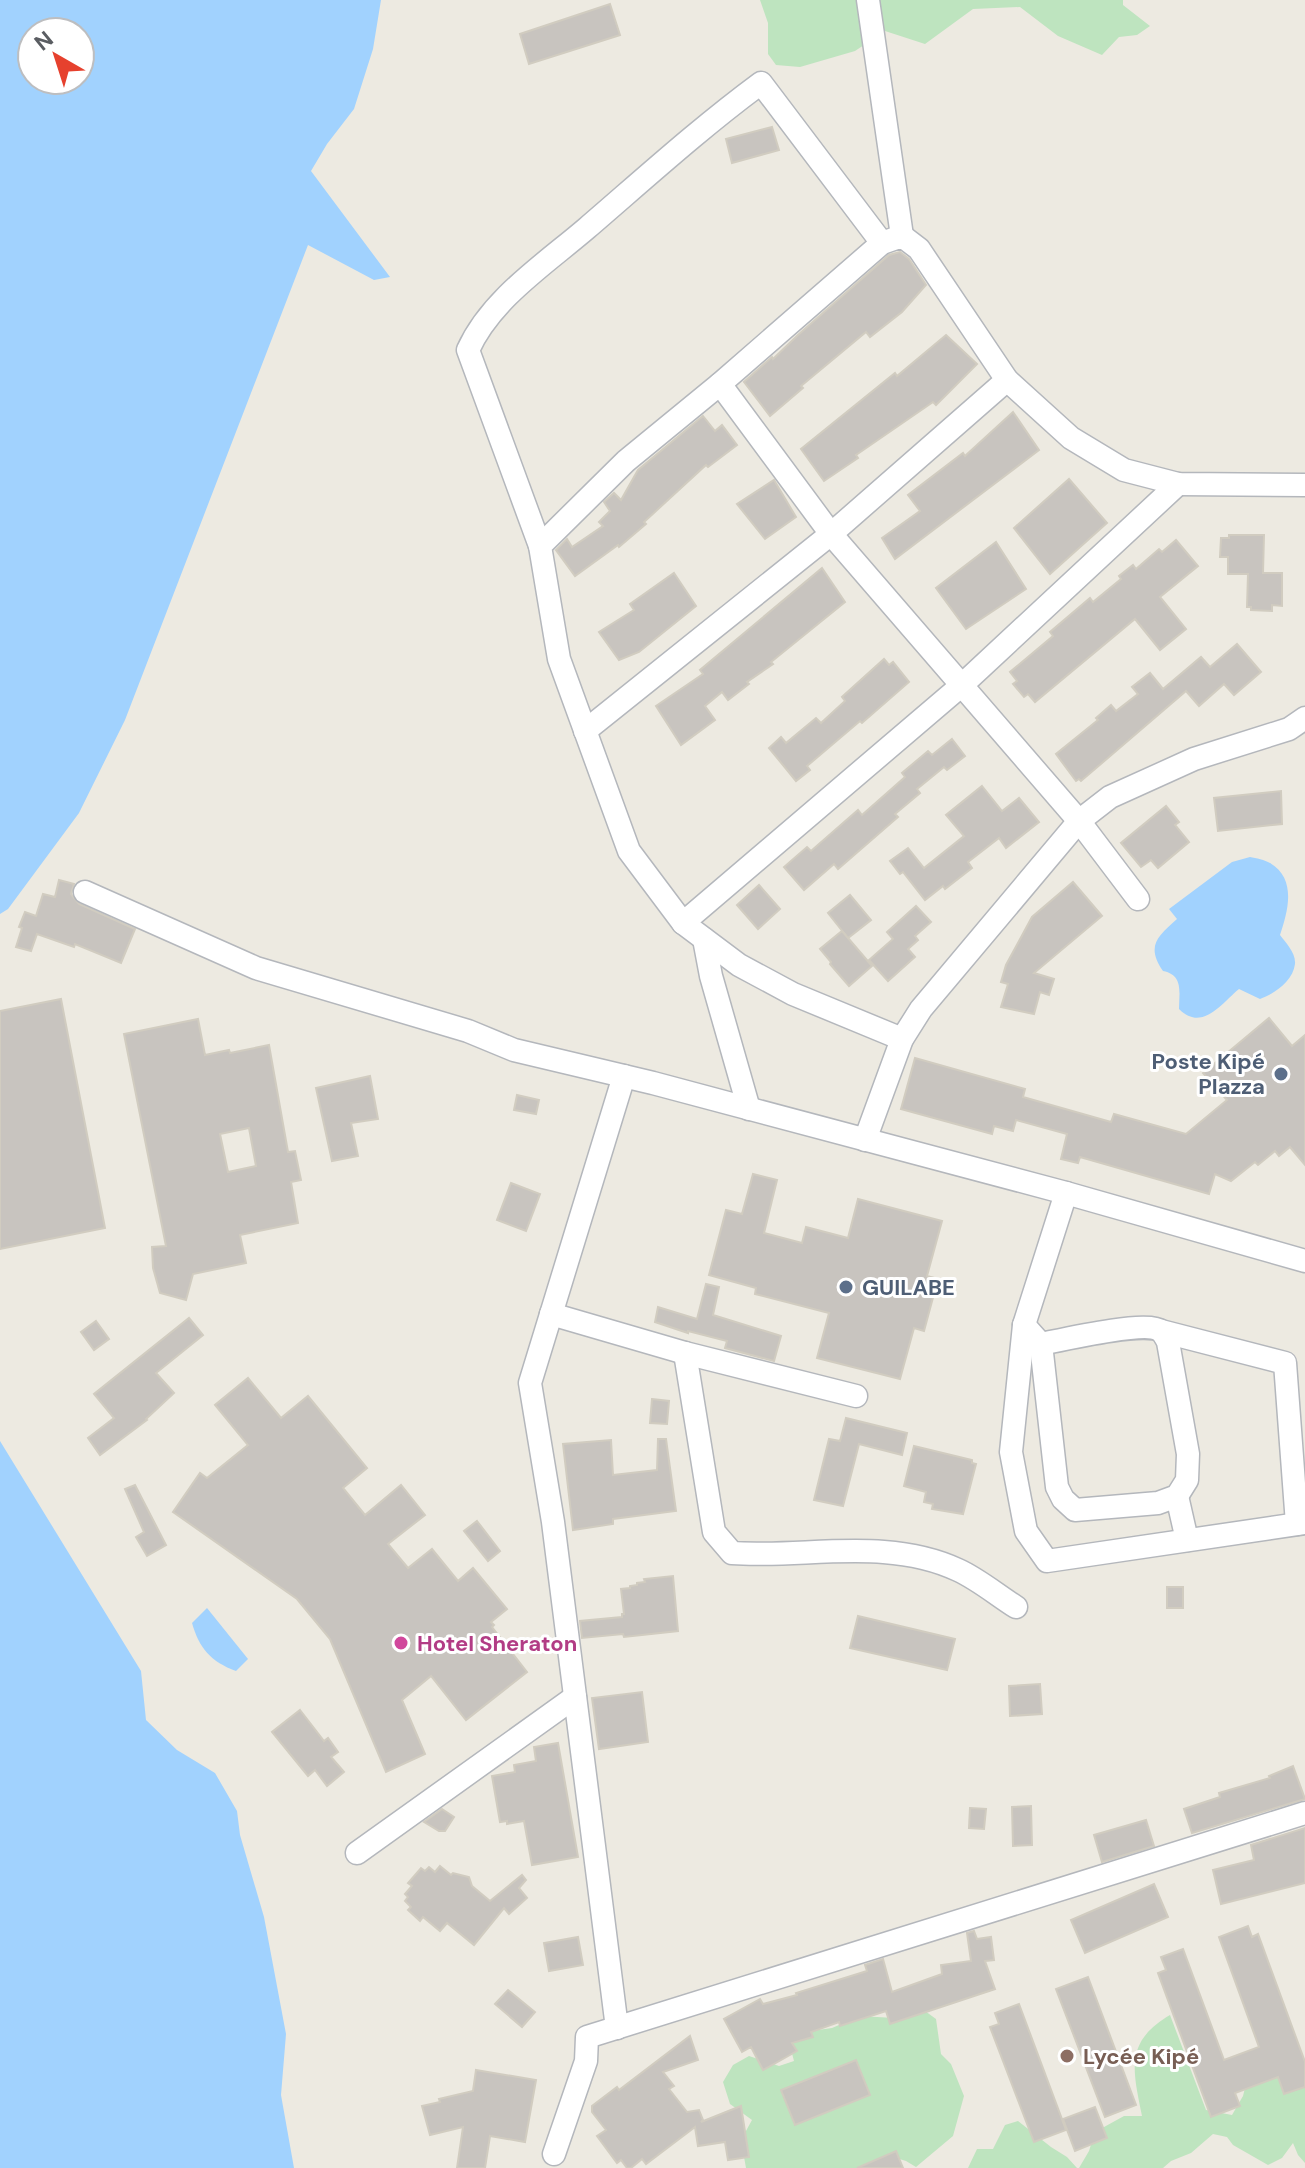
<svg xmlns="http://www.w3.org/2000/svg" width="1305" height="2168" viewBox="0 0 1305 2168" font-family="'DM Sans',sans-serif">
	<rect width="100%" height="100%" fill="#edeae1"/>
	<g fill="#bee4bf">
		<path d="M760 0H1123V5L1150 26 1137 35 1119 37 1102 55 1058 36 1020 7 973 9 925 44 885 31 855 51 800 67 776 65 768 54V23Z"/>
		<path d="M925 2011 936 2019 941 2054 951 2064 964 2096 953 2136 916 2167 906 2161 893 2157 878 2168H746L741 2140 752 2120 730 2104 723 2082 733 2065 749 2056 779 2066 794 2061 789 2042 804 2032 832 2028 860 2016 894 2018Z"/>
		<path d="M1170 2015 1206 2110 1232 2115 1243 2096 1247 2080 1257 2069 1305 2085V2163L1298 2155 1293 2143 1282 2158 1268 2165 1233 2145 1227 2137 1213 2134 1191 2153 1171 2161 1163 2168H1079L1089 2151 1095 2132 1124 2116H1142C1133 2070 1124 2042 1170 2015Z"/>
		<path d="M1018 2121 1051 2147 1067 2157 1077 2168H968L977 2149H993L1005 2125Z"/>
	</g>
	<g fill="#a1d2fe" fill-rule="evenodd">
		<path d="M0 0H381L373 49 354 109 327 144 311 171 390 277 374 280 308 245 125 720 79 813 8 909 0 914ZM32 32H80V80H32Z"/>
		<path d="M1250 857C1256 858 1265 860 1270 863 1297 879 1288 911 1280 935 1286 943 1296 953 1295 964 1293 981 1274 994 1260 999L1239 989C1221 1004 1202 1032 1179 1009 1179 993 1184 975 1163 971 1146 946 1157 937 1177 919L1169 909 1232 862Z"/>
		<path d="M0 1441 141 1671 146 1720 177 1750 215 1773 237 1811 240 1835 264 1917 286 2034 281 2095 294 2168H0Z"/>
		<path d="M207 1608 248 1659 236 1671C211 1662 199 1648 192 1623Z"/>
	</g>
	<g fill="#c8c4bf" stroke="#d1ccc0" stroke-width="2" fill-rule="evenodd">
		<path d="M610 4 620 35 529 64 520 34Z"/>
		<path d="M772 127 779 150 732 163 726 139Z"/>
		<path d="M900 252 909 259 926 285 902 312 870 337 866 332 801 386 803 388 770 416 744 382 772 357 773 359 798 335 889 255Z"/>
		<path d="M946 335 977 364 936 405 933 402 856 455 858 458 824 481 801 449 895 373 897 376Z"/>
		<path d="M1013 412 1039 450 895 559 882 538 920 511 908 495 963 453 965 456Z"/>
		<path d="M703 416 715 431 722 425 737 445 708 467 706 465 644 522 646 524 619 547 618 545 575 576 556 550 567 539 572 547 603 526 599 522 610 511 604 502 614 493 621 500 638 470Z"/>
		<path d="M1069 479 1107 523 1050 574 1014 528Z"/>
		<path d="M774 480 796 517 765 539 737 504Z"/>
		<path d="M1229 535H1264L1263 573H1282V606L1272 605V611L1251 610V607H1247L1248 574H1228V557H1220L1221 538H1229Z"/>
		<path d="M1176 540 1198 566 1160 597 1186 629 1160 650 1135 619 1035 702 1028 694 1024 697 1013 684 1017 681 1010 672 1053 636 1050 632 1090 598 1093 602 1121 579 1119 576 1133 565 1136 569 1159 549 1162 552Z"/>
		<path d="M996 542 1026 589 966 629 936 588Z"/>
		<path d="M822 568 845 602 771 662 773 664 747 682 749 684 728 700 722 692 705 706 715 720 681 745 656 706 703 674 700 670Z"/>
		<path d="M674 573 696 606 639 652 619 660 599 632 634 610 630 604Z"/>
		<path d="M1237 644 1261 672 1234 695 1224 684 1199 706 1186 691 1081 781 1079 779 1076 781 1056 754 1098 720 1096 718 1111 705 1116 711 1138 694 1132 687 1150 673 1163 689 1201 657 1210 667Z"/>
		<path d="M884 659 889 665 893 662 909 682 862 723 860 721 807 766 810 770 796 781 769 748 781 737 786 743 816 718 821 723 845 701 842 697Z"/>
		<path d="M952 739 965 756 947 770 944 767 917 789 920 793 895 814 898 817 838 869 834 864 804 890 784 867 807 847 811 851 858 810 862 815 905 777 902 773 928 751 932 755Z"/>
		<path d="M982 786 1002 811 1019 798 1039 822 1006 848 999 838 968 862 972 868 945 889 943 886 925 900 903 872 900 874 890 861 908 848 924 868 964 836 946 815Z"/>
		<path d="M1281 791 1282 824 1218 831 1214 798Z"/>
		<path d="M1166 806 1179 822 1175 825 1189 842 1158 868 1151 860 1141 867 1121 843Z"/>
		<path d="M59 880 74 884 71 894 79 904 135 929 121 963 75 944 74 947 37 934 31 951 16 947 22 928 19 927 25 912 36 916 43 894 55 897Z"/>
		<path d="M1073 882 1102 916 1034 973 1054 979 1049 995 1040 992 1034 1014 1001 1007 1008 984 1001 982 1006 965 1032 917Z"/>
		<path d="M759 885 780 909 758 929 737 905Z"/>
		<path d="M850 895 871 920 848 938 828 913Z"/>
		<path d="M916 906 931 922 915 936 918 940 908 949 915 957 888 981 869 960 893 939 887 932Z"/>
		<path d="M842 931 872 966 849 986 830 964 831 962 820 949Z"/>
		<path d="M61 999 105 1228 0 1249V1011Z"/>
		<path d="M1269 1018 1292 1046 1305 1035V1165L1290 1147 1279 1156 1275 1151 1258 1165 1255 1162 1231 1181 1215 1174 1209 1194 1080 1157 1078 1163 1061 1159 1067 1134 1016 1120 1013 1131 994 1126 992 1134 901 1109 915 1058 1025 1089 1023 1097 1111 1122 1114 1114 1186 1134 1227 1100 1203 1073Z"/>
		<path d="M198 1019 205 1055 229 1050 230 1053 269 1045 288 1152 295 1151 301 1180 291 1182 298 1223 240 1235 246 1263 193 1274 186 1300 160 1293 153 1268 152 1247 166 1246 124 1034ZM249 1128 256 1166 228 1172 220 1134Z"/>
		<path d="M370 1076 378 1119 351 1123 358 1156 332 1161 316 1088Z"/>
		<path d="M517 1095 539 1100 536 1114 514 1110Z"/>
		<path d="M753 1174 777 1180 764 1233 802 1243 806 1227 848 1238 858 1199 942 1221 927 1276 938 1279 924 1331 914 1328 900 1379 817 1358 829 1313 755 1294 756 1288 709 1275 726 1210 742 1214Z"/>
		<path d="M511 1183 540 1194 526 1231 497 1220Z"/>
		<path d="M706 1284 719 1287 713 1315 781 1336 774 1361 725 1348 727 1341 688 1331V1333L655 1322 658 1307 697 1319Z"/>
		<path d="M189 1318 203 1335 156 1373 174 1393 146 1419 147 1420 100 1455 88 1438 114 1418 94 1394Z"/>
		<path d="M96 1321 109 1339 94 1350 81 1332Z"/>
		<path d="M248 1378 281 1418 308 1396 367 1468 343 1488 365 1515 401 1485 425 1515 388 1544 408 1568 432 1549 458 1581 473 1568 507 1609 491 1622 494 1625 492 1627 527 1672 466 1720 431 1676 402 1700 425 1754 386 1772 330 1639 297 1599 173 1512 200 1473 207 1478 248 1445 215 1405Z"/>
		<path d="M652 1399 669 1401 667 1424 650 1423Z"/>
		<path d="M846 1418 907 1433 902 1455 859 1444 843 1506 814 1500 829 1439 840 1441Z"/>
		<path d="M658 1439H666L676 1511 613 1519V1524L573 1530 563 1444 611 1440 613 1475 657 1470Z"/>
		<path d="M914 1446 972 1460V1463L976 1464 963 1514 932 1509 933 1504 924 1502 926 1492 904 1486Z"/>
		<path d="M135 1485 166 1545 147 1556 136 1537 144 1532 125 1489Z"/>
		<path d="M477 1521 500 1551 488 1561 464 1531Z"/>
		<path d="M673 1576 678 1631 624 1637 623 1634 582 1638 580 1621 622 1617V1614H624L621 1589 630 1588V1586L637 1585V1583L645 1582 644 1579Z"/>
		<rect x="1167" y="1587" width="16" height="21"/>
		<path d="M858 1616 955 1639 947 1670 850 1648Z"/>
		<path d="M1040 1684 1042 1714 1010 1716 1009 1686Z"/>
		<path d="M642 1692 648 1742 599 1749 592 1698Z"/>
		<path d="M300 1710 324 1741 328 1738 338 1752 331 1757 344 1772 327 1786 315 1770 308 1776 272 1732Z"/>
		<path d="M558 1743 578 1857 532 1865 524 1821 507 1824V1821L500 1822 492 1776 515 1772 514 1765 536 1761 534 1747Z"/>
		<path d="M1293 1766 1305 1799 1192 1833 1184 1809 1220 1797 1219 1793 1270 1778 1269 1776Z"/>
		<path d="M1031 1806 1032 1845 1013 1846 1012 1807Z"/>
		<path d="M970 1808 986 1809 984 1829 969 1828Z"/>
		<path d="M442 1809 454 1817 445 1831H439L424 1822Z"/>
		<path d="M1146 1820 1154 1846 1102 1862 1094 1835Z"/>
		<path d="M1305 1828V1883L1221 1904 1213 1870 1254 1860 1251 1845Z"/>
		<path d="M440 1866 451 1875 453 1873 469 1877 472 1886 490 1901 522 1875 526 1880 519 1888 527 1898 509 1914 504 1908 474 1945 447 1923 440 1931 423 1917 420 1921 408 1910 411 1907 405 1901 408 1897 405 1894 412 1886 408 1883 421 1868 425 1871 429 1867 435 1872Z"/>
		<path d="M1154 1884 1168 1917 1085 1953 1071 1920Z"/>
		<path d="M1248 1926 1252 1937 1258 1934 1305 2062V2087L1284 2094 1278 2077 1235 2093 1240 2106 1211 2117 1158 1973 1166 1970 1161 1957 1183 1949 1224 2060 1259 2047 1219 1937Z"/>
		<path d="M974 1931 977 1939 991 1937 994 1960 985 1961 995 1989 890 2024 886 2011 840 2026 839 2022 811 2032 813 2037 792 2043 797 2051 763 2070 751 2047 742 2052 724 2019 760 1999 763 2004 797 1995 796 1993 867 1971 865 1965 883 1959 892 1992 942 1974 941 1965 971 1961 967 1933Z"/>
		<path d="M578 1937 583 1965 549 1971 544 1943Z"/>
		<path d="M1088 1977 1136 2105 1105 2117 1056 1989Z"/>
		<path d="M508 1990 535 2012 522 2027 495 2004Z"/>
		<path d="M1019 2004 1066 2130 1034 2142 990 2027 999 2024 995 2013Z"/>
		<path d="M690 2036 698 2060 663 2072 674 2086 669 2089 687 2112 699 2110 703 2120 701 2122 741 2106 749 2157 728 2160 725 2142 698 2146 695 2127 646 2164 642 2159 631 2168H627L621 2160 617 2163 597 2136 606 2130 592 2112V2106L617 2087 619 2090Z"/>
		<path d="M856 2060 870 2095 795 2125 781 2090Z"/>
		<path d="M476 2070 536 2080 525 2142 490 2136 485 2168H457L463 2127 430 2135 422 2106 440 2102 439 2099 473 2091Z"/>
		<path d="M1095 2107 1107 2138 1075 2151 1063 2119Z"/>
		<path d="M896 2151 903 2168H857Z"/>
	</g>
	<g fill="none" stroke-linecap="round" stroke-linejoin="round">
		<g stroke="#b4b7bc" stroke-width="25">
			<g id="minor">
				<path d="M868 0 902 236"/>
				<path d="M720 384 831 534 1079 821 1138 899"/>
				<path d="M540 546 468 350C491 299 545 264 587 228 644 179 700 128 761 83L882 243"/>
				<path d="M585 731 831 534 1007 380"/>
				<path d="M85 892 256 968 468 1031 514 1050 653 1083 1066 1193 1305 1261"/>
				<path d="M683 923 962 685 1178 484"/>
				<path d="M704 939 711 976 749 1109"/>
				<path d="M902 1039 793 994 739 965 683 923 629 851 559 659 540 546 626 461 720 384 882 243 902 236 919 249 1007 380 1071 438 1124 470 1178 484 1305 485"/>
				<path d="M865 1140 902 1039 921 1009 1079 821 1110 797 1194 759 1289 729 1305 718"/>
				<path d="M1066 1193 1024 1325 1011 1452 1026 1531 1047 1561 1305 1523"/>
				<path d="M551 1314 685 1353 856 1396"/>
				<path d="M1024 1325 1041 1344C1061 1340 1147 1320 1161 1331 1164 1334 1166 1338 1168 1342L1188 1454 1187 1480 1177 1496 1158 1503 1075 1510 1063 1499 1057 1487 1041 1344"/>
				<path d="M1161 1331 1285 1363 1297 1524"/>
				<path d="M685 1353 714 1532 732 1553C806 1558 888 1537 958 1570 978 1579 997 1595 1016 1607"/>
				<path d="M1177 1496 1187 1540"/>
				<path d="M357 1853 575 1697"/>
				<path d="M617 2028 553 1522 530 1383 624 1076"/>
				<path d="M554 2154 586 2061 587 2037 1305 1813"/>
			</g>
		</g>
		<use href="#minor" stroke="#fff" stroke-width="22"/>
	</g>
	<g fill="#5c6f8a" stroke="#fff" stroke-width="3">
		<circle cx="1281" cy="1074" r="8"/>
		<circle cx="846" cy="1287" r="8"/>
	</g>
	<circle fill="#d1479c" stroke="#fff" stroke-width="3" cx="401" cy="1643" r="8"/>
	<circle fill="#8d6e63" stroke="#fff" stroke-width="3" cx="1067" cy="2056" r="8"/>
	<g text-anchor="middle" stroke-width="6" stroke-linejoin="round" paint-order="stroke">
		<g font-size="22" font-weight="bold" fill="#4e5e75" stroke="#fff" text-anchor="end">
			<text x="1265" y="1069">Poste Kipé<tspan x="1265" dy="25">Plazza</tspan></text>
			<text x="862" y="1295" text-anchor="start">GUILABE</text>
		</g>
		<g font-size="22" font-weight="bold" fill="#b23c85" stroke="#fff" text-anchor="start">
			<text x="417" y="1651">Hotel Sheraton</text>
		</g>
		<g font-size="22" font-weight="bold" fill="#785e54" stroke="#fff" text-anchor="start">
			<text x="1083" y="2064">Lycée Kipé</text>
		</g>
	</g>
	<g transform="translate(56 56) rotate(321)"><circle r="38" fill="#ffffff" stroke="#bdbec0" stroke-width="2"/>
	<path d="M0-6L14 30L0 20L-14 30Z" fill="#e6412e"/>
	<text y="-12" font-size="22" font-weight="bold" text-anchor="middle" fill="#5a5d62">N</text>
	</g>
</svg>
